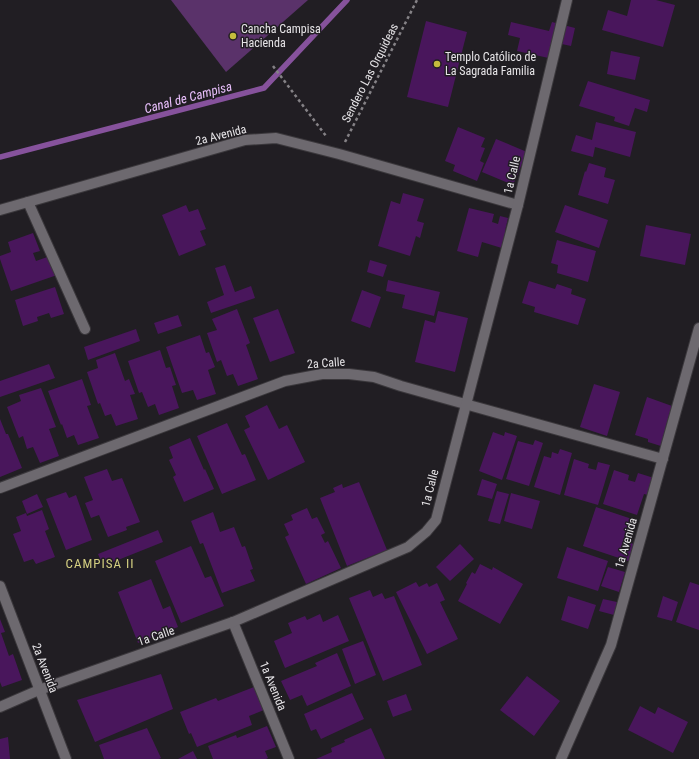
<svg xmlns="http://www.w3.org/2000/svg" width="699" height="759" viewBox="0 0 699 759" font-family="'Roboto Condensed',sans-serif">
	<rect width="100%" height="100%" fill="#211e23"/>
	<path fill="#5a326a" d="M171 0H308L226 72Z"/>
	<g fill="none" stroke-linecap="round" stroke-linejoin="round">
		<path stroke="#86529c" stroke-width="5.5" d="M0 157 264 88 347 0"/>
	</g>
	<g fill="#49165c">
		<path d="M631 0H656L675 5 663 47 602 30 608 10 627 16Z"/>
		<path d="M426 21 467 32 448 107 407 97Z"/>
		<path d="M511 22 549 31 552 22 575 28 571 46 557 43 553 59 517 51 520 38 508 35Z"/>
		<path d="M611 51 640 57 635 80 607 74Z"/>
		<path d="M588 81 650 100 647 112 635 108 629 126 614 121 615 117 579 106Z"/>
		<path d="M596 122 636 132 630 157 595 147 593 157 571 151 576 135 592 140Z"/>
		<path d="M458 127 485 138 481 147 485 148 480 161 484 163 477 181 453 171 455 165 445 161Z"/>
		<path d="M496 139 527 152 513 185 482 172Z"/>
		<path d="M589 163 606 168 604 177 615 180 608 204 578 195 585 171 586 172Z"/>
		<path d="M403 193 424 199 417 221 424 223 420 238 416 236 410 256 378 246 391 201 400 204Z"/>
		<path d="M186 205 189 212 198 209 206 229 200 231 206 245 179 256 162 215Z"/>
		<path d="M565 205 608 220 599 248 555 232Z"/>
		<path d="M469 208 494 214 492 222 498 224 500 216 508 218 505 231 509 232 505 249 482 242 478 257 457 251Z"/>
		<path d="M646 225 691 234 685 265 640 256Z"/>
		<path d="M33 233 40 251 33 253 36 261 53 255 60 274 11 291 0 259V256L11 252 8 242Z"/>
		<path d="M557 240 596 251 588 282 557 273 558 265 551 263Z"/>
		<path d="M370 260 387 265 383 277 367 272Z"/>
		<path d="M225 265 235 292 251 286 255 298 211 313 207 302 224 295 215 268Z"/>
		<path d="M388 280 440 292 434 316 402 308 405 295 386 291Z"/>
		<path d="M529 281 555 289 557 284 572 289 571 294 586 299 578 325 534 312 535 307 522 303Z"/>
		<path d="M55 287 64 314 51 318 49 313 37 317 38 321 23 326 15 300Z"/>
		<path d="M362 290 381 297 370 328 351 321Z"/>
		<path d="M237 309 250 343 246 345 258 379 238 386 233 374 227 376 221 360 217 362 207 333 217 330 212 319Z"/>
		<path d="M278 309 295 353 270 362 253 318Z"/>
		<path d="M438 311 468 318 455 372 415 362 425 320 435 323Z"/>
		<path d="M178 315 182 326 158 334 154 323Z"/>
		<path d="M136 329 140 341 88 360 84 347Z"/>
		<path d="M200 335 206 353 209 352 215 367 208 370 216 394 197 400 193 390 182 393 166 347Z"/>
		<path d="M160 350 166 368 170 367 176 385 172 386 179 408 159 415 155 404 148 407 142 392 139 393 128 361Z"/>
		<path d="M115 353 125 381 129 379 135 394 130 395 138 419 116 426 111 414 105 416 100 403 98 404 87 372 98 368 96 360Z"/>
		<path d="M49 364 55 378 0 397V381Z"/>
		<path d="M82 379 91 405 87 406 99 438 78 445 74 435 67 438 62 424 61 425 48 391Z"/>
		<path d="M594 384 620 392 607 436 580 427Z"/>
		<path d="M41 388 56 427 49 429 59 456 40 463 33 447 27 449 23 436 19 438 7 407 21 401 19 395Z"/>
		<path d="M647 397 672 406 665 429 669 430 664 447 648 442V439L635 435Z"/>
		<path d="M267 405 279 429 287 425 305 462 268 480 244 430 250 427 245 416Z"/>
		<path d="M0 419 6 434H8L22 468 0 477Z"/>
		<path d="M227 423 242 455 245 454 256 480 222 494 197 436Z"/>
		<path d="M493 432 504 436 505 432 517 436 502 480 479 471Z"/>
		<path d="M190 438 204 470 205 469 214 489 184 502 173 477 176 475 169 460 173 458 169 447Z"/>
		<path d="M535 440 543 443 529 486 506 479 518 441 533 445Z"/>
		<path d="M560 449 572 453 560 495 534 487 544 456 551 458 552 452 558 454Z"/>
		<path d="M574 459 589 464 588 468 596 470 598 462 610 465 598 505 564 495Z"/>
		<path d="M107 469 112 481 122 478 140 522 126 527 127 530 108 537 99 515 91 518 85 503 93 500 84 477Z"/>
		<path d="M614 470 629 475 628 480 635 482 638 473 654 478 648 495 644 494 637 515 603 504Z"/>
		<path d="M482 479 497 484 492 499 477 495Z"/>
		<path d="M359 482 387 550 347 566 320 498 335 492 333 488 342 484 343 488Z"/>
		<path d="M497 491 509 494 500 524 488 521Z"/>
		<path d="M66 492 69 498 76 495 92 540 66 550 46 499Z"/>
		<path d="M511 493 540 501 532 529 504 521Z"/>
		<path d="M37 494 43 507 27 514 22 501Z"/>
		<path d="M596 507 635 520 628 542 640 546 634 563 583 546Z"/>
		<path d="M307 508 312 519 317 517 325 533 321 535 325 543 328 541 341 568 306 584 285 537 289 535 284 524 293 520 291 515Z"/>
		<path d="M42 510 49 529 45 531 55 557 36 564 33 559 24 562 13 534 21 531 16 517 26 513 27 516Z"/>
		<path d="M213 512 220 532 234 527 242 547 245 546 253 569 250 570 255 581 222 593 203 543 200 544 191 521Z"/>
		<path d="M158 530 163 542 103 566 98 554Z"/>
		<path d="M460 544 474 559 450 581 436 567Z"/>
		<path d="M191 546 205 578 211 576 224 606 181 623 155 561Z"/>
		<path d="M567 547 608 561 598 591 557 578Z"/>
		<path d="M480 564 492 570 493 567 523 584 500 624 458 601 467 584 466 583 472 572 475 574Z"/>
		<path d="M608 567 625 572 619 592 601 586Z"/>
		<path d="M151 579 163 609 170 606 178 627 138 643 118 592Z"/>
		<path d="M416 582 419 587 427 583 429 587 437 583 445 600 440 602 458 639 427 654 396 592Z"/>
		<path d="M690 582 699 585V630L676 622Z"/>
		<path d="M370 590 373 597 382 593 385 599 394 596 422 665 383 681 349 598Z"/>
		<path d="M568 596 596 605 588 629 561 620Z"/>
		<path d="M663 596 678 602 672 621 657 617Z"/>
		<path d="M603 599 617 602 614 615 599 611Z"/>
		<path d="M320 614 323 622 338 615 349 641 285 668 274 641 292 633 288 623 305 616 307 620Z"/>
		<path d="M0 619 5 632 1 633 9 656 13 654 22 680 2 687 0 682Z"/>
		<path d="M363 641 376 675 355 684 342 649Z"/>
		<path d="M337 653 351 686 307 706 302 695 290 700 281 681 317 666 315 663Z"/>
		<path d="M161 674 173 709 95 742 77 700Z"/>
		<path d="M527 676 560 701 534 736 500 710Z"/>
		<path d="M254 687 264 710 249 716 252 725 197 747 191 733 189 734 180 712 216 698 218 701Z"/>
		<path d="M352 693 364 719 321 739 316 729 311 731 304 714Z"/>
		<path d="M406 694 412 710 393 717 387 701Z"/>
		<path d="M640 706 655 714 658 707 688 722 673 753 628 730Z"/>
		<path d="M267 726 276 747 265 751 268 758 266 759H213L208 746 236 735 237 738Z"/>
		<path d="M147 728 161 758 159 759H104L99 745Z"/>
		<path d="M371 728 385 759H316L332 752 331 748 345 742 344 740Z"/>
		<path d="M8 737 10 759H0V739Z"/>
		<path d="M193 751 197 759H178Z"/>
	</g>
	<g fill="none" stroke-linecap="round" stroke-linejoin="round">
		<g stroke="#3b383c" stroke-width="12">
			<g id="minor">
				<path d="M28 202 85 329"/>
				<path d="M0 210 245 140 276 138 339 154 518 205"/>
				<path d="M0 488 285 381 322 374H349L374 377 401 386 465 404 663 459"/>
				<path d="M0 586 66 759"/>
				<path d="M233 622 289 759"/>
				<path d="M0 707 39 690 233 622 408 547 426 532 436 520 518 205 567 0"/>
				<path d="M561 759 611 645 699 328"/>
			</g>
		</g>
		<g stroke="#858286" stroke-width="2.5" stroke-dasharray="3 3" stroke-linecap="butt">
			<path d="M273 66 326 136"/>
			<path d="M345 142 417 0"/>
		</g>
		<use href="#minor" stroke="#6d696f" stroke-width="10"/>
	</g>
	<g fill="#c5bc3d" stroke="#211e23" stroke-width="1.5">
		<circle cx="233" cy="36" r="4"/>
		<circle cx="437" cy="64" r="4"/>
	</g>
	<g text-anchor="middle" stroke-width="3" stroke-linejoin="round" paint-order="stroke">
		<g font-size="12" fill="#e6e4e7" stroke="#211e23" text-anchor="start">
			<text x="241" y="33">Cancha Campisa<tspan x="241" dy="14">Hacienda</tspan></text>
			<text x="445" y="61">Templo Católico de<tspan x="445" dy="14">La Sagrada Familia</tspan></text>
		</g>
		<g font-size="12" fill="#e6e4e7" stroke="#211e23">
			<text transform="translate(370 73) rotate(-63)" y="4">Sendero Las Orquideas</text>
			<text transform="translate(221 135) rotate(-14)" y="4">2a Avenida</text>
			<text transform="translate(512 175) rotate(-77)" y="4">1a Calle</text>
			<text transform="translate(326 363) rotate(-4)" y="4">2a Calle</text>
			<text transform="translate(430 488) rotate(-76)" y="4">1a Calle</text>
			<text transform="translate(626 543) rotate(-74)" y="4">1a Avenida</text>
			<text transform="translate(156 636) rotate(-19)" y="4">1a Calle</text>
			<text transform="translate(45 668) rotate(69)" y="4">2a Avenida</text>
			<text transform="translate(273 686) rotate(68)" y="4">1a Avenida</text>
		</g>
		<g font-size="13" font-style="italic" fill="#ebc1fe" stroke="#211e23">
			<text transform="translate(188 97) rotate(-15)" y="5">Canal de Campisa</text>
		</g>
		<g font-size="13" letter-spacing="1" fill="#d4cf81" stroke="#211e23">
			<text x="100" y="568">CAMPISA II</text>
		</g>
	</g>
</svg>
